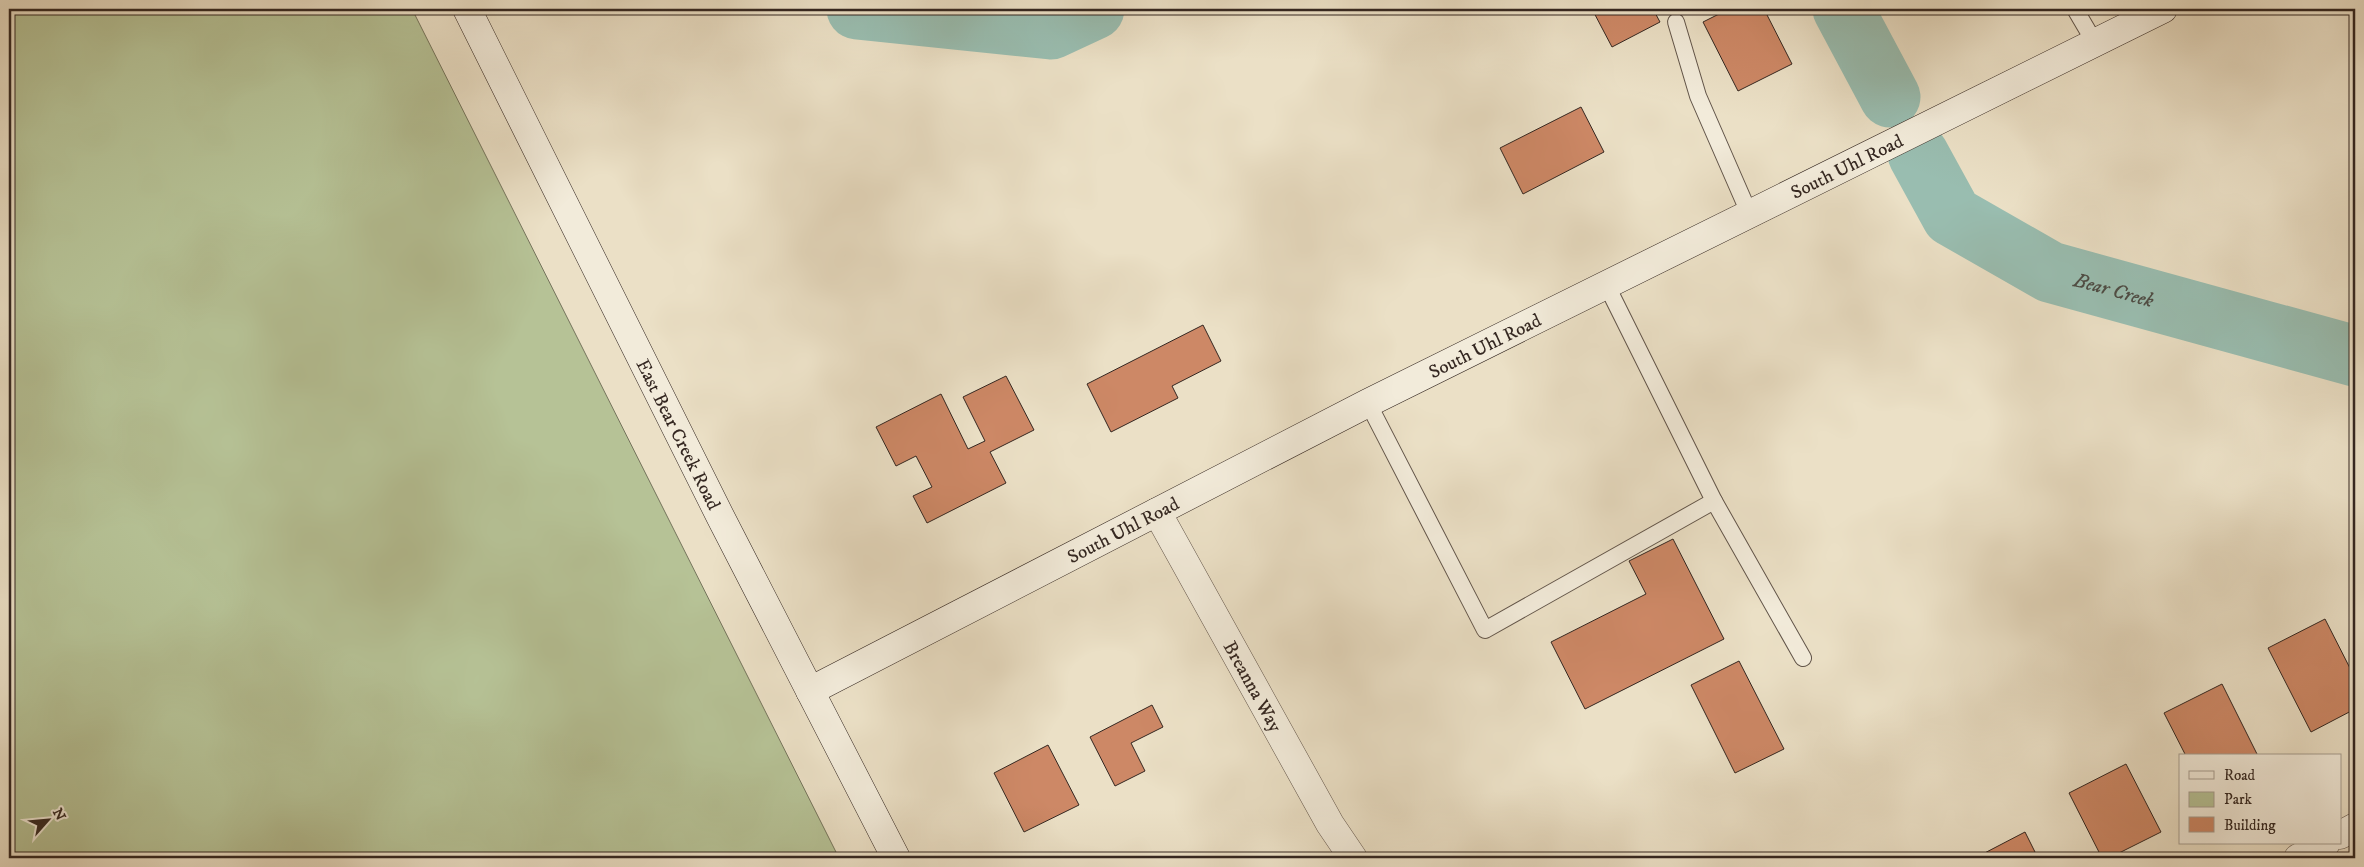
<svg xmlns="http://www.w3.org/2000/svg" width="2364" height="867" viewBox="0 0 2364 867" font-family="'IM FELL DW Pica',serif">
	<rect width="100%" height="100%" fill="#ebe0c6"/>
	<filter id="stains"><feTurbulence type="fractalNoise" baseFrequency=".004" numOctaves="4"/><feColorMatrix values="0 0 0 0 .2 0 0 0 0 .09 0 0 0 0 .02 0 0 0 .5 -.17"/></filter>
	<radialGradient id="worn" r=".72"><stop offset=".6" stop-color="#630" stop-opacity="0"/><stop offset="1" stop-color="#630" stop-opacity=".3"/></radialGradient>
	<path fill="#b6c296" stroke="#75745c" d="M9 9H412L839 858H9Z"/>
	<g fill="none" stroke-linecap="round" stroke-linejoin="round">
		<g stroke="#99bdb0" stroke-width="61">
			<path d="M857 9 1051 29 1094 9"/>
			<path d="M1843 9 1890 97"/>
			<path id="s1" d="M1918 154 1952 216 2050 272 2355 356"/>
		</g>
	</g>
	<g fill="#cd8866" stroke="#342721">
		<path d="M1592 9H1653L1660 22 1612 47Z"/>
		<path d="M1729 9H1764L1792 64 1738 91 1703 22Z"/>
		<path d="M1581 107 1604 152 1523 194 1500 148Z"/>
		<path d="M1203 325 1221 361 1172 386 1178 398 1111 432 1087 384Z"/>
		<path d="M1006 376 1034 430 990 452 1006 483 927 523 913 496 932 487 916 456 896 466 876 427 941 394 968 449 985 441 963 397Z"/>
		<path d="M1673 539 1724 639 1585 709 1551 642 1646 594 1629 561Z"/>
		<path d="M2325 619 2355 678V709L2311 732 2268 648Z"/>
		<path d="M1739 661 1784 749 1735 773 1691 685Z"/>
		<path d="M2222 684 2258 756H2186L2164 713Z"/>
		<path d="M1152 705 1163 727 1131 743 1145 771 1115 786 1090 737Z"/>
		<path d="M1048 745 1079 805 1024 832 994 773Z"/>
		<path d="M2126 764 2161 832 2109 858H2102L2069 793Z"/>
		<path d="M2025 832 2038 858H1975Z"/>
		<path d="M1897 853 1900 858H1886Z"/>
	</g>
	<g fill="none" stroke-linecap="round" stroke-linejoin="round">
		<g stroke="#62554a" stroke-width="18">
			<g id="lane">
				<path d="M2075 9 2095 43"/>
				<path d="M1676 22 1698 96 1749 213"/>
				<path d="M1368 403 1485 630 1714 501 1606 284"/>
				<path d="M1714 501 1803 658"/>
			</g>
		</g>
		<g stroke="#62554a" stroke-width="29">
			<g id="street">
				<path id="s2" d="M1157 512 1330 824 1353 858"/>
				<path d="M2340 835 2355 827"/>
				<path d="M2298 858 2326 843"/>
			</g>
		</g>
		<g stroke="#342721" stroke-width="29">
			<g id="secondary">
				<path id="s3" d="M467 9 720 516 896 858"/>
				<path id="s4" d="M810 691 1368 403 2163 9"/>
			</g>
		</g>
		<use href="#lane" stroke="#f2ebda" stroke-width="16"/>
		<use href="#street" stroke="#f2ebda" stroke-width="28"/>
		<use href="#secondary" stroke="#f2ebda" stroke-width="28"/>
	</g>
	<g text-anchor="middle" stroke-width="5" stroke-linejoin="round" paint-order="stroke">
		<g font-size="19" fill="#342721" stroke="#f2ebda">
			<text dy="7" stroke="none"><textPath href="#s4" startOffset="1162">South Uhl Road</textPath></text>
			<text dy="7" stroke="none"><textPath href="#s4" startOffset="758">South Uhl Road</textPath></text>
			<text dy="7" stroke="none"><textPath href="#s3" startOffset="475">East Bear Creek Road</textPath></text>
			<text dy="7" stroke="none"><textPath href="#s4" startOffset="352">South Uhl Road</textPath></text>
			<text dy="7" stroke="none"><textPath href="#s2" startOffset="199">Breanna Way</textPath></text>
		</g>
		<g font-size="20" font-style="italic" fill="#4d4c45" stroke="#f2ebda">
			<text dy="7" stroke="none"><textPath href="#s1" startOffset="250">Bear Creek</textPath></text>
		</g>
	</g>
	<rect width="2364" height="867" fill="none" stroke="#ebe0c6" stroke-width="30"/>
	<rect x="10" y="10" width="2344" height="847" fill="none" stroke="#342721" stroke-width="2.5"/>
	<rect x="15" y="15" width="2334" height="837" fill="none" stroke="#342721"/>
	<rect x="2179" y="754" width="162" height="90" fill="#f2ebda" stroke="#a69d90"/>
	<rect x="2189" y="771" width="25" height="8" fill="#f2ebda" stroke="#a69d90"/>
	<text x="2224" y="780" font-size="15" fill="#342721">Road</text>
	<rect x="2189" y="792" width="25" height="15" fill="#b6c296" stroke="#a69d90"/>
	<text x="2224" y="804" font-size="15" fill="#342721">Park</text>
	<rect x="2189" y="817" width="25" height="15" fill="#cd8866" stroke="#a69d90"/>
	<text x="2224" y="830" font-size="15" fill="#342721">Building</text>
	<g transform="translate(48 820) rotate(63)" stroke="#f2ebda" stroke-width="4" paint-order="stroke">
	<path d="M0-4L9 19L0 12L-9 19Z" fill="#342721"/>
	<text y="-8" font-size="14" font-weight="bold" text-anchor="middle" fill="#342721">N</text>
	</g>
	<rect width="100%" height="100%" filter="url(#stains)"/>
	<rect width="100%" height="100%" fill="url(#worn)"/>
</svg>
